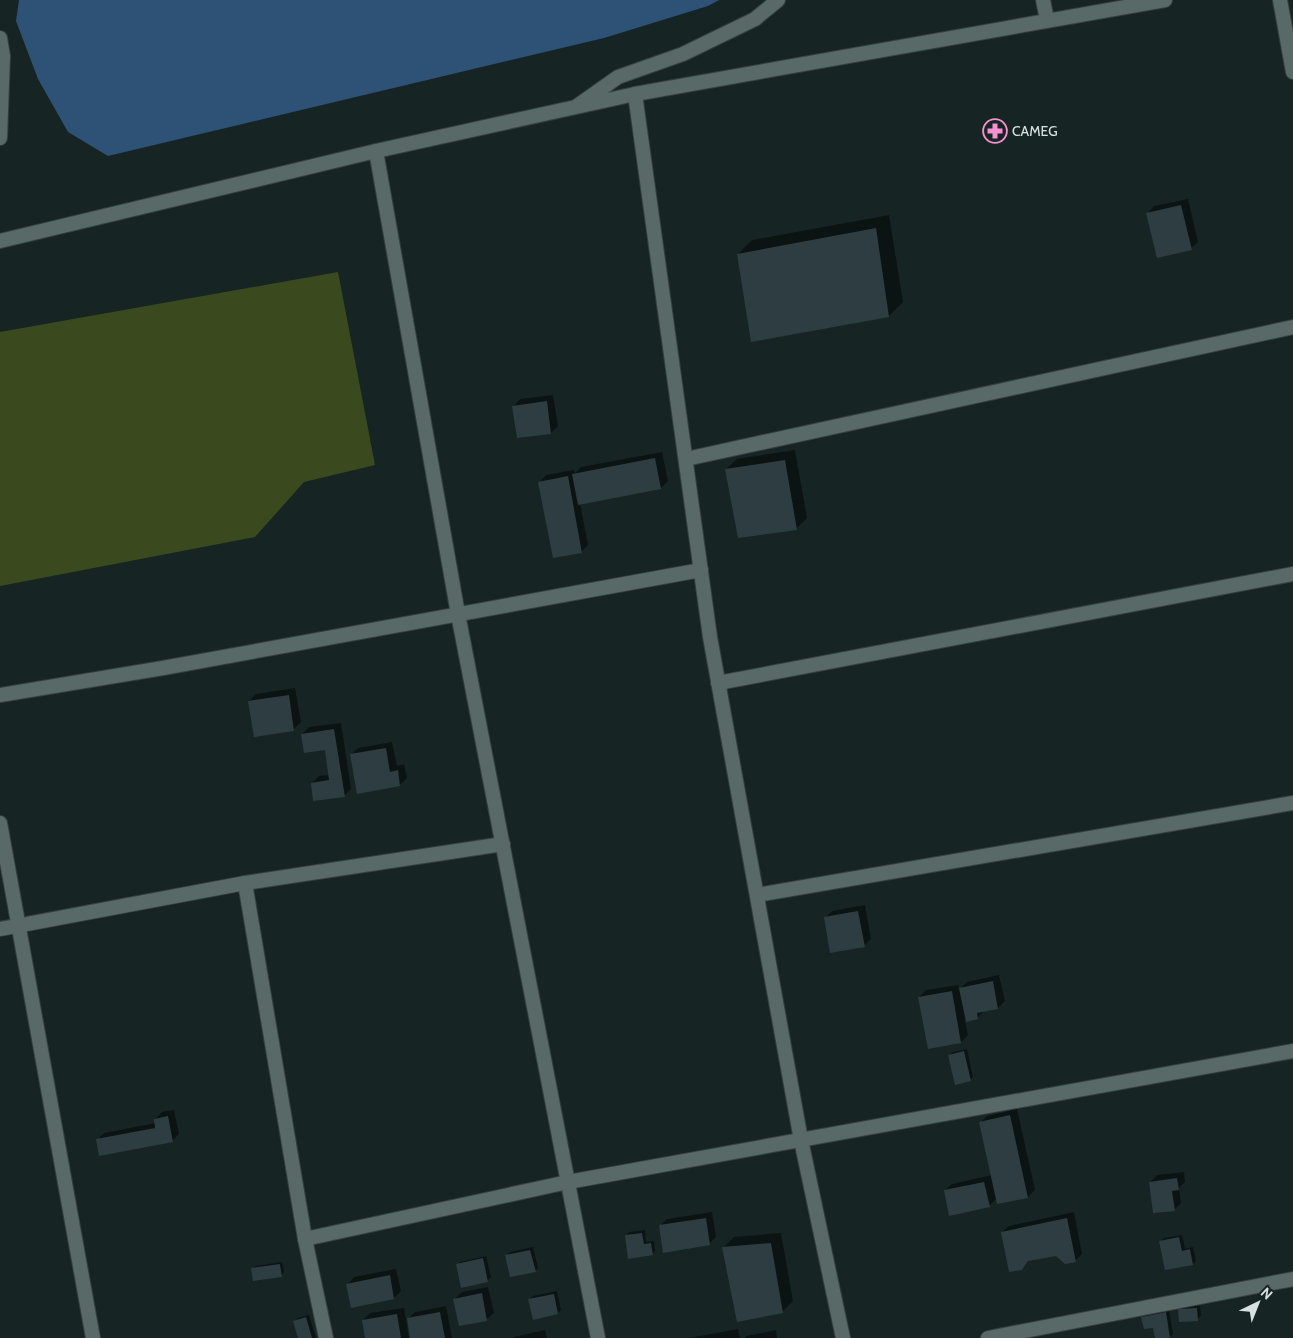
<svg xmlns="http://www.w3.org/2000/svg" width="1293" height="1338" viewBox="0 0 1293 1338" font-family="Cabin,sans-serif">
	<rect width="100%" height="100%" fill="#162524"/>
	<path fill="#3b491f" d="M338 272 375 465 304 482 255 537 0 586V332Z"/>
	<path fill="#2d5276" d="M19 0H719L708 6 604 38 108 156 68 132 38 79 16 21Z"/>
	<g fill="#0007">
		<path d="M1188 199 1198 242 1191 248 1148 213 1154 206Z"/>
		<path d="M889 215 903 302 889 316 752 341 738 254 752 240Z"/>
		<path d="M553 395 558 426 551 433 514 406 520 399Z"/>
		<path d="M795 450 807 518 796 529 726 469 737 459Z"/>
		<path d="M662 452 668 481 661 488 580 503 588 545 581 552 540 482 546 475 574 470 575 473 581 467Z"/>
		<path d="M295 688 301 722 294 729 255 736 249 701 256 694Z"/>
		<path d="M341 723 351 789 344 796 312 783 319 776 330 775 326 749 302 734 309 727Z"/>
		<path d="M392 742 397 766 404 764 407 778 400 785 358 792 351 755 358 748Z"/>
		<path d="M865 905 871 939 864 946 825 918 832 911Z"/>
		<path d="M999 975 1005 1001 998 1008 984 1011 977 1018 965 1021 968 1035 961 1042 919 997 926 990 958 985 959 990 967 982Z"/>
		<path d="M967 1049 973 1077 970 1080 949 1055 953 1052Z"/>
		<path d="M1017 1109 1035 1190 1028 1197 997 1198 989 1206 945 1190 952 1184 992 1175 980 1123 987 1116Z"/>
		<path d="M174 1110 179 1134 172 1141 97 1140 104 1133 156 1123 155 1119 162 1112Z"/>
		<path d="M1184 1172 1185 1182 1179 1188 1181 1203 1174 1210 1150 1182 1157 1175Z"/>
		<path d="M712 1212 716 1237 709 1244 660 1226 667 1219Z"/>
		<path d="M1074 1212 1082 1254 1075 1261 1057 1254 1030 1259 1022 1269 1002 1232 1009 1226Z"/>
		<path d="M645 1230 646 1242 654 1241 655 1251 652 1254 626 1235 629 1232Z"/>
		<path d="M781 1233 793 1301 782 1312 724 1247 734 1237Z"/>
		<path d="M1182 1235 1185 1249 1193 1247 1196 1261 1193 1264 1161 1241 1164 1238Z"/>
		<path d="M533 1247 538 1268 535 1271 507 1255 510 1252Z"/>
		<path d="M486 1256 491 1277 488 1280 462 1286 457 1265 460 1262Z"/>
		<path d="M282 1262 284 1272 281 1275 252 1269 255 1266Z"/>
		<path d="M396 1269 401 1291 394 1298 348 1284 354 1277Z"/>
		<path d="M488 1287 494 1313 487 1319 460 1325 455 1299 462 1292Z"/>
		<path d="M557 1291 561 1310 558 1313 530 1299 533 1296Z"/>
		<path d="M1200 1305 1201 1316 1197 1319 1179 1310 1182 1306Z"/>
		<path d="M446 1306 452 1338H412L408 1319 415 1312Z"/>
		<path d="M404 1308 409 1338H366L363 1320 370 1313Z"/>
		<path d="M1169 1310 1173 1334 1170 1337 1157 1338 1154 1326 1143 1317 1146 1314Z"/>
		<path d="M309 1315 316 1338H299L295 1321 298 1318Z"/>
		<path d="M738 1329 740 1338H689Z"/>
		<path d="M545 1330 547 1338H513L514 1337Z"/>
		<path d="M776 1330 777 1338H745L747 1336Z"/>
	</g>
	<g fill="#2e3d42">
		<path d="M1181 205 1192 250 1157 258 1146 213Z"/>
		<path d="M876 228 889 317 751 342 737 254Z"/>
		<path d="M547 401 551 434 517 438 512 406Z"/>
		<path d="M655 458 661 489 578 505 572 474Z"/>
		<path d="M785 460 797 530 738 538 725 469Z"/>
		<path d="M568 476 582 553 553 558 538 482Z"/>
		<path d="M289 695 294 731 254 737 248 701Z"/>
		<path d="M334 729 345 797 313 801 311 783 329 780 325 750 304 753 301 734Z"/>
		<path d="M386 748 390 772 398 770 400 786 357 794 350 754Z"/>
		<path d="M858 911 865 947 830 953 824 917Z"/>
		<path d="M993 981 998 1009 977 1013 978 1019 966 1022 959 988Z"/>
		<path d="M952 991 961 1043 928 1049 918 997Z"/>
		<path d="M964 1051 971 1081 955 1085 948 1055Z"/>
		<path d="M1010 1115 1028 1198 997 1204 979 1122Z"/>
		<path d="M168 1116 173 1142 99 1156 96 1139 155 1128 154 1119Z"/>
		<path d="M1177 1178 1179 1190 1172 1191 1175 1211 1153 1213 1149 1182Z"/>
		<path d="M984 1182 990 1207 949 1216 944 1190Z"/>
		<path d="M706 1218 710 1245 663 1253 659 1225Z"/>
		<path d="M1067 1218 1076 1262 1065 1264 1056 1256 1028 1261 1022 1270 1009 1272 1001 1232Z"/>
		<path d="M642 1233 644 1244 651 1243 653 1255 628 1259 625 1235Z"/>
		<path d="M1179 1237 1182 1251 1190 1249 1193 1265 1165 1270 1159 1241Z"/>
		<path d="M771 1243 783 1313 737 1322 722 1247Z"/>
		<path d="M530 1250 536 1272 510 1277 505 1255Z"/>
		<path d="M483 1258 488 1282 461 1288 456 1264Z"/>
		<path d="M280 1264 282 1277 253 1281 251 1268Z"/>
		<path d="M390 1275 394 1299 351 1308 346 1284Z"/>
		<path d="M482 1293 487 1321 459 1326 453 1299Z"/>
		<path d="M554 1294 558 1314 533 1320 528 1299Z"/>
		<path d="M1197 1308 1198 1321 1179 1322 1178 1309Z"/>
		<path d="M440 1312 445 1338H410L407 1318Z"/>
		<path d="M1166 1312 1170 1338H1155L1153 1328 1144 1329 1141 1317Z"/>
		<path d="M397 1314 401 1338H365L362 1320Z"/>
		<path d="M306 1317 312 1338H298L293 1321Z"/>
	</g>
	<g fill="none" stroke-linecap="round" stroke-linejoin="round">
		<g stroke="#354140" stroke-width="16">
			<path id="service" d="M577 106 618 77 683 54 755 19 778 0"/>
		</g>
		<g stroke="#354140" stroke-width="16">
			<g id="minor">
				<path d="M1043 0 1047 20"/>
				<path d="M1280 0 1293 72"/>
				<path d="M0 38 3 56 0 138"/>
				<path d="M635 94 710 637 801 1140 843 1338"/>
				<path d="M376 151 458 614 598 1338"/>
				<path d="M686 459 1293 327"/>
				<path d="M718 683 1293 574"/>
				<path d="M0 695 163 668 701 570"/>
				<path d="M0 823 93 1338"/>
				<path d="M245 883 305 1239 326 1338"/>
				<path d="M757 895 1293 803"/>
				<path d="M0 929 245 883 503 844"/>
				<path d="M305 1239 568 1182 1293 1051"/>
				<path d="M988 1338 1293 1279"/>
			</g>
		</g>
		<g stroke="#354140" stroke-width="16">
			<path id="tertiary" d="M0 241 376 151 635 94 1165 0"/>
		</g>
		<use href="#service" stroke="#586967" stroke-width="14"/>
		<use href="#minor" stroke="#586967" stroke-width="14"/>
		<use href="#tertiary" stroke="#586967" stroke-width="14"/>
	</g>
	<defs>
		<g id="pharmacy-ring" transform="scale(1.25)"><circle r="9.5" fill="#162524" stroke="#f690cf" stroke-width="1.5"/><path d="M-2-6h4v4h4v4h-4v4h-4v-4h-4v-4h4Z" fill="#f690cf"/></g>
	</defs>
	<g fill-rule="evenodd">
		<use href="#pharmacy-ring" x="995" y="131"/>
	</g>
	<g text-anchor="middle" stroke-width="5" stroke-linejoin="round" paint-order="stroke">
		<g font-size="14" fill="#d7e1e0" stroke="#162524" text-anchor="start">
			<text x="1012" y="136">CAMEG</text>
		</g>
	</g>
	<g transform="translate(1258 1303) rotate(43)" stroke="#162524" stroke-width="4" paint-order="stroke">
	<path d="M0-4L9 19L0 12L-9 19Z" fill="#d7e1e0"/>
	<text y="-8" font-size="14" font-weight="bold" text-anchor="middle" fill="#d7e1e0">N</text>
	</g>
</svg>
